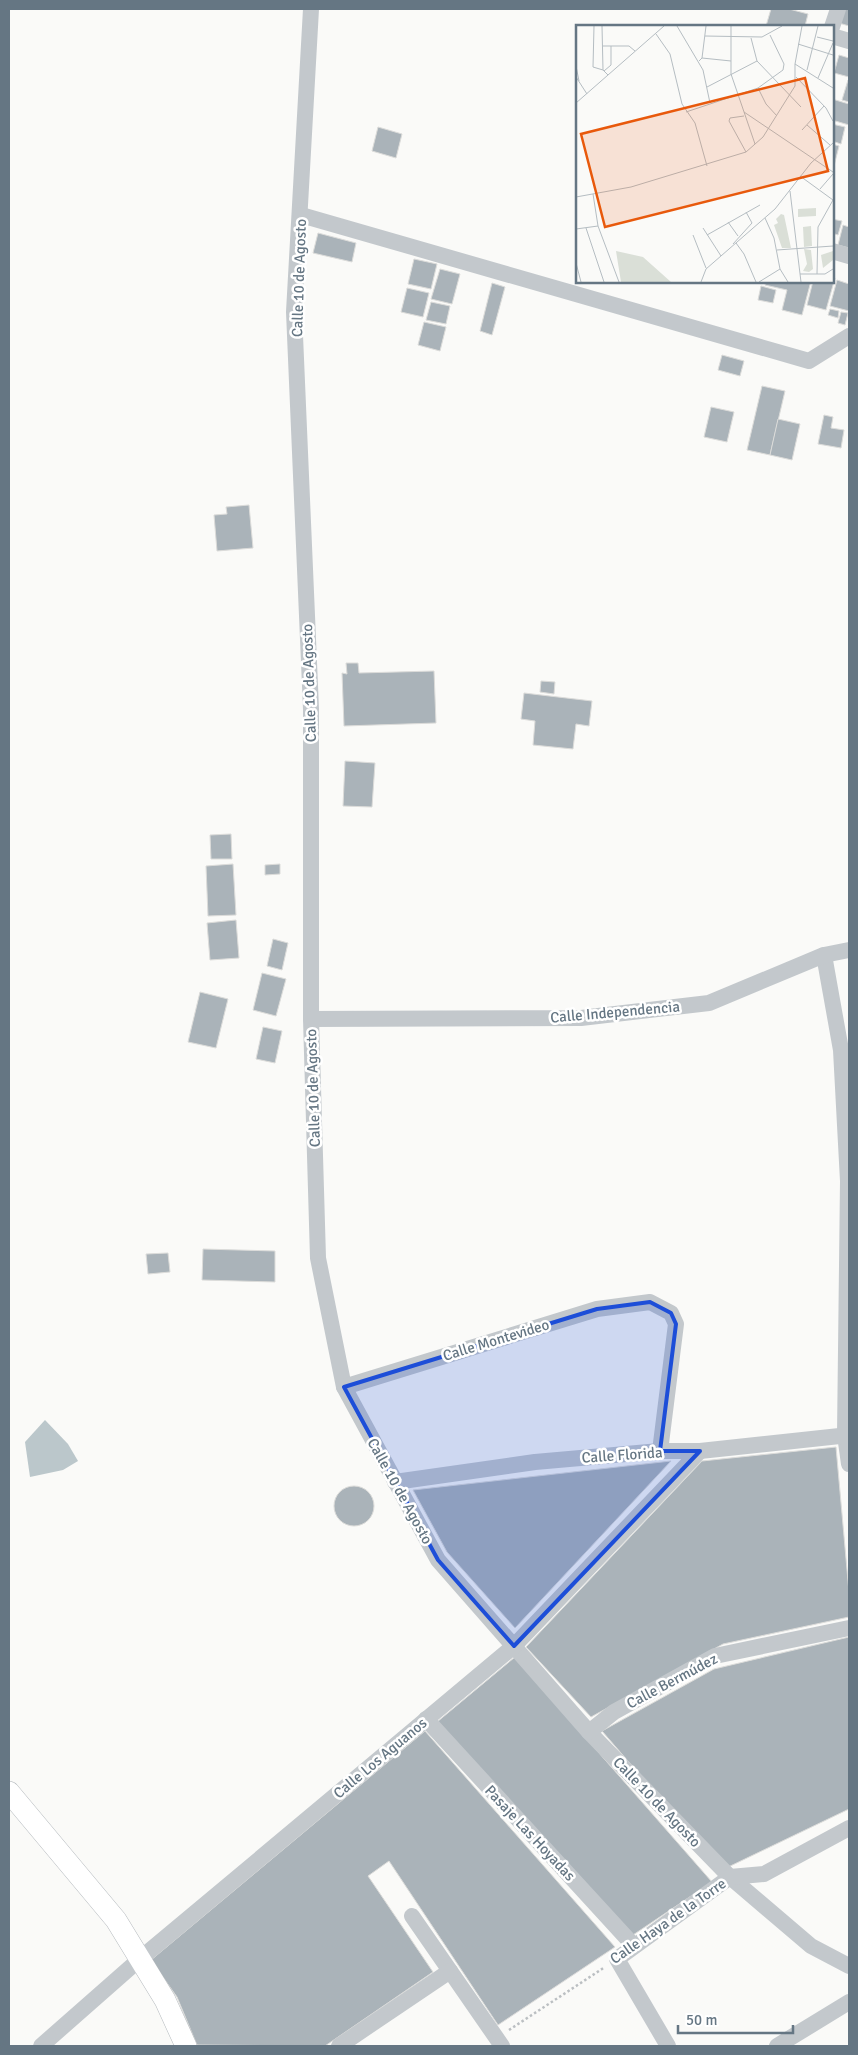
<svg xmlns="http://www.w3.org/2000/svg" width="858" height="2055" viewBox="0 0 858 2055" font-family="Signika,sans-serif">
	<rect width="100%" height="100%" fill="#fafaf8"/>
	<path fill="#bbc7cb" d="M45 1420 68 1444 78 1461 63 1470 30 1477 25 1442Z"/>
	<g fill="#aab3b9" stroke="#dcdcda">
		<path d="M771 9H789L808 14 805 26H766Z"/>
		<path d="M843 9H849V26L839 23Z"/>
		<path d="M839 55 849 58V77L834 73Z"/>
		<path d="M848 80H849V102L842 100Z"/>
		<path d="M832 99 849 104V125L832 120Z"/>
		<path d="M832 124 845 127 841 144 832 141Z"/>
		<path d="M378 127 402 134 396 158 372 151Z"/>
		<path d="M832 144 839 146 833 170 832 169Z"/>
		<path d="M832 219 842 221 838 235 832 233Z"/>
		<path d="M843 225 849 227V248L838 245Z"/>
		<path d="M318 233 356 243 352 262 313 253Z"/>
		<path d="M414 259 437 264 431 289 408 284Z"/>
		<path d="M440 269 460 274 452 304 431 299Z"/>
		<path d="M832 277 835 278 826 310 807 305 813 281H832Z"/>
		<path d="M837 280 849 284V311L830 306Z"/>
		<path d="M766 281H811L802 315 782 310 787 290 765 285Z"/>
		<path d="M492 283 505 287 492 335 480 331Z"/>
		<path d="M761 286 776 290 773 303 758 300Z"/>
		<path d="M407 288 429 293 423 317 401 312Z"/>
		<path d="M431 302 450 306 446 324 426 320Z"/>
		<path d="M830 309 839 311 838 318 828 315Z"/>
		<path d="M841 312 848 313 845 325 838 323Z"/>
		<path d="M424 322 446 327 440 351 418 345Z"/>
		<path d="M722 355 744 361 740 376 718 370Z"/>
		<path d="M762 386 785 391 770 455 747 450Z"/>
		<path d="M711 407 734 412 727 442 704 437Z"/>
		<path d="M824 415 833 417 831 428 844 430 841 448 818 444Z"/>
		<path d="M778 419 800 424 792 460 770 455Z"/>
		<path d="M249 505 253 548 217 551 214 515 227 514 226 507Z"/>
		<path d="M346 663H358L359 673 434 671 436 723 344 726 342 673 347 674Z"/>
		<path d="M541 681 555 682 554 694 540 692Z"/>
		<path d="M524 693 592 701 589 726 576 724 573 749 533 745 535 721 521 719Z"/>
		<path d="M345 761 375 763 372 807 343 806Z"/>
		<path d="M231 834 232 859H211L210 835Z"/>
		<path d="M233 864 236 915 208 916 206 866Z"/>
		<path d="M280 864V874L265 875V865Z"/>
		<path d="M236 920 239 958 210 960 207 923Z"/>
		<path d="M273 939 288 943 282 970 267 966Z"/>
		<path d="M262 973 286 979 276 1016 253 1010Z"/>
		<path d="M200 992 228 999 216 1048 188 1042Z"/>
		<path d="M263 1027 282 1031 275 1063 256 1059Z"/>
		<path d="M203 1249 275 1251V1282L202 1280Z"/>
		<path d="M168 1253 170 1272 148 1274 146 1254Z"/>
		<path d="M836 1447 849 1592V1617L723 1644 591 1717 526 1647 702 1461Z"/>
		<path d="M671 1461 515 1628 447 1552 413 1490Z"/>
		<circle cx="354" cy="1506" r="20"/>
		<path d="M849 1637V1809L722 1870 602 1731 714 1669Z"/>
		<path d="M515 1657 712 1882 627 1939 437 1722Z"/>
		<path d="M425 1731 615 1947 498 2025 389 1861 368 1876 433 1972 325 2046 197 2045 177 1997 151 1960Z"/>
	</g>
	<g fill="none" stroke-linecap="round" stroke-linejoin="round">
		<g stroke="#b5babe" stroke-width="22">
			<path id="major" d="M9 1792 116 1920 165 2000 186 2046"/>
		</g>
		<path stroke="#bbbfc2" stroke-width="2.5" stroke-dasharray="2.5 2.5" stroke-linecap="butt" d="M509 2030 605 1967"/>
		<g stroke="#c3c8cc" stroke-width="16">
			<path d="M311 9 294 312 311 709V1019L318 1258 344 1387 438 1560 589 1732 730 1877 811 1946 849 1966"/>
			<path d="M832 27 838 9"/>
			<path d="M832 36 849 41"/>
			<path d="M301 215 809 361 849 336"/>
			<path d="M832 251 849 256"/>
			<path d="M824 955 841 1050 848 1181 845 1435 849 1464"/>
			<path d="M311 1019 581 1018 709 1003 824 955 849 950"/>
			<path d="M344 1387 597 1309 650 1302 671 1313 676 1324 660 1451"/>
			<path d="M395 1482 535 1462 660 1451H700L849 1435"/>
			<path d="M426 1719 634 1946"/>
			<path d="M589 1732 614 1712 715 1656 849 1628"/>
			<path d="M412 1916 502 2046"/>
			<path d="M41 2046 141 1958 514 1646 700 1451"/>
			<path d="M339 2046 450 1971"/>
			<path d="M668 2046 617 1959 730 1877 764 1874 849 1828"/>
			<path d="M777 2046 849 2002"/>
		</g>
		<use href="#major" stroke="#fff" stroke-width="21"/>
	</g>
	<path fill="#1d4ed8" fill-opacity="0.2" stroke="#1d4ed8" stroke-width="4" stroke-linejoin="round" d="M650 1302 671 1313 676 1324 660 1451H700L514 1646 438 1560 344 1387 597 1309Z"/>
	<g text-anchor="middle" stroke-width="5" stroke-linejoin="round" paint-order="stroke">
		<g font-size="15" fill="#657683" stroke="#fff">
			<text transform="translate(299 278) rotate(-88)" y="5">Calle 10 de Agosto</text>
			<text transform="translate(309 683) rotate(-92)" y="5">Calle 10 de Agosto</text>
			<text transform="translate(615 1012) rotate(-5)" y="5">Calle Independencia</text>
			<text transform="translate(313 1088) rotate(-92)" y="5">Calle 10 de Agosto</text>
			<text transform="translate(496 1340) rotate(-17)" y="5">Calle Montevideo</text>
			<text transform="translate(622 1455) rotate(-4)" y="5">Calle Florida</text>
			<text transform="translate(400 1491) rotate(61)" y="5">Calle 10 de Agosto</text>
			<text transform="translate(672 1681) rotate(-28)" y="5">Calle Bermúdez</text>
			<text transform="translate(380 1758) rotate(-40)" y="5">Calle Los Aguanos</text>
			<text transform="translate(657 1802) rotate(46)" y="5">Calle 10 de Agosto</text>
			<text transform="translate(530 1833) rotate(47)" y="5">Pasaje Las Hoyadas</text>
			<text transform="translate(668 1921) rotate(-35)" y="5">Calle Haya de la Torre</text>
		</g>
	</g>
	<g transform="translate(576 25)">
		<rect width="258" height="258" fill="#fafaf8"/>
		<path d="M240 183V191L222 192V184ZM205 189 208 190 215 223H206L198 200 202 198 200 194ZM235 201 236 221 228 222 227 202ZM228 224 235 225 237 244 233 247 227 246 231 239ZM40 226 67 232 95 257H45ZM257 226V235L247 243 245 230Z" fill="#dadfd7"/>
		<path fill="none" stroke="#b5bdc2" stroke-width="1" d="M18 1 17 42 27 45M26 1 27 45 32 50M101 1 127 45 134 78M155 1V49L179 119M80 9 94 29 106 79 119 98 131 141M129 11 186 12 206 1M241 12 257 16M175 13 181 36 225 82M222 19 257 30M27 21H53L59 26M126 33 130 1M123 36 126 33 155 36M219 39 257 63M0 41 3 56M231 45 242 1M28 46 35 40V21M0 52 11 69M220 52 250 83 257 96M242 53 257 18M131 62 181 36M182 63 190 79 201 91M0 78 88 1M110 87 182 63 207 45 208 39 194 10M168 87 257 147M168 91 154 93 153 96 170 127M231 100 254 120M226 105 248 81M224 151 257 175M244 164 257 149M214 166 225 257M17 169 22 201 43 257M0 172 55 162 170 127 187 112 219 61V39L226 1M189 193 198 213 204 244 212 257M152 197 162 211M10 203 28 257M127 203 145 231M0 204 22 201M117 210 130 243M131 210 184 180M160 218 168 229 180 257M157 219 176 198 170 187M201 225 257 221M0 238 5 257M224 249H249L257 244M241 249 242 202 257 175M125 257 130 244 199 184 235 138 257 118M183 257 204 244"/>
		<path fill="#e8590c" fill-opacity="0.15" stroke="#e8590c" stroke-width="2.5" d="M229 53 252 146 29 202 5 109Z"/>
		<rect width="258" height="258" fill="none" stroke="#657683" stroke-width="2.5"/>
	</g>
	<rect width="858" height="2055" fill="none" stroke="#657683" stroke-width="20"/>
	<path d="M678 2025v8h115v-8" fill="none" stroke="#657683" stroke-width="2.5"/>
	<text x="686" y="2025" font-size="15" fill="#657683" stroke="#ffffff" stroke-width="4" paint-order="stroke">50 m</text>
</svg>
